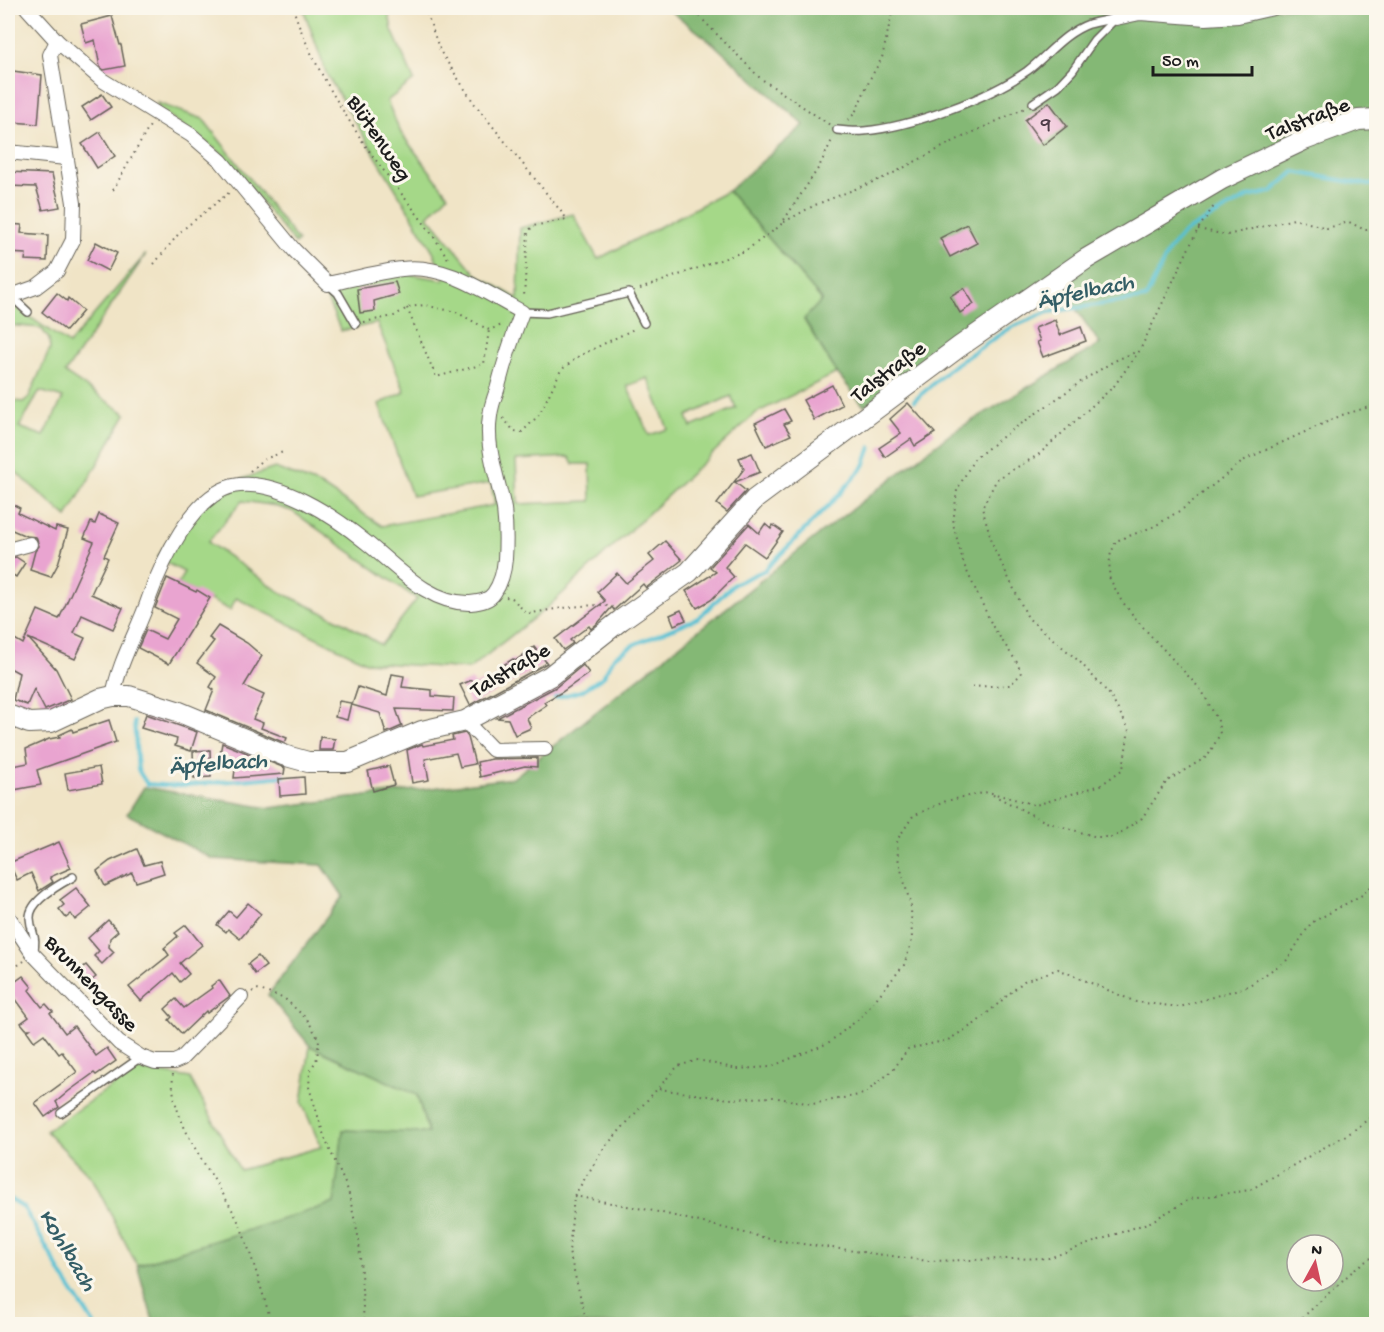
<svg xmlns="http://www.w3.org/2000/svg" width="1384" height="1332" viewBox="0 0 1384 1332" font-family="'Gochi Hand',sans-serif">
	<rect width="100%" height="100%" fill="#fbf7ec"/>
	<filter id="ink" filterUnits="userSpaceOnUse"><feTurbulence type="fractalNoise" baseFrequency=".0167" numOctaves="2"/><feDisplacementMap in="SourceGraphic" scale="12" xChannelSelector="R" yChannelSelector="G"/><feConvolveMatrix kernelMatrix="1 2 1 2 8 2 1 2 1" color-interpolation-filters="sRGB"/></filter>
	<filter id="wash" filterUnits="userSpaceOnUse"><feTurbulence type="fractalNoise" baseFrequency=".008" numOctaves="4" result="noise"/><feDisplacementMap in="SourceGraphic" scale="24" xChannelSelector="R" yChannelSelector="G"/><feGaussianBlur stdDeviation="1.35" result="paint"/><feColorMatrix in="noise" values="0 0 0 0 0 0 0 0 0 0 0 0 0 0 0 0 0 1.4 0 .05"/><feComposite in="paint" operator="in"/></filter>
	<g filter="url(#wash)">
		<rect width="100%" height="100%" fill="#f0e4c6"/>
		<g fill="#a5d888" stroke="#607a52" stroke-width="1.5" fill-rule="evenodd">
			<path d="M303 8H388L392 30 414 80 387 101 401 133 448 195 428 216 476 274 518 299 520 228 573 214 598 259 728 191 822 300 804 320 837 373 756 413 549 606 469 669 366 662 236 598 230 610 178 584 184 572 157 558 188 511 236 481 275 468 320 485 382 526 495 505 491 483 412 496 379 404 405 392 377 323 341 331 324 292 402 273 445 280 433 251 327 75ZM648 378 668 429 649 435 627 386ZM731 396 736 408 691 427 687 416ZM569 457 573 464H590L591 501 518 504 516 460ZM242 501 271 505 292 511 417 599 381 645 343 622 280 592 208 542Z"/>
			<path d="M157 103 203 119 298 241 295 244 225 156 158 108Z"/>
			<path d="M146 254 65 373 126 414 67 517 8 465V400L23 402 29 397 50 349 49 339 41 328 8 325V302L69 344ZM40 391 63 398 44 436 19 427Z"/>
			<path d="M310 1046 417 1095 428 1134 343 1130 335 1203 137 1265 92 1178 46 1131 137 1069 190 1078 240 1170 321 1147 302 1103Z"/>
		</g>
		<path fill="#84b874" stroke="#506a48" stroke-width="1.5" fill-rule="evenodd" d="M667 8H1376V1324H154L137 1265 334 1203 343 1130 428 1133 417 1095 310 1046 268 995 343 896 322 865 213 859 127 814 144 787 269 808 513 778 818 535 953 432 1100 344 1054 277 864 406 837 373 804 319 822 300 728 191 804 125 711 42ZM1297 1245H1333V1281H1297Z"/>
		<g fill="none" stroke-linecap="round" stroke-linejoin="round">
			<g stroke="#57c1d4" stroke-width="4">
				<path d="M914 401 950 368 1010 328 1048 312 1146 298 1169 250 1183 233 1248 197 1271 192 1294 172 1369 185 1376 182"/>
				<path d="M555 698 581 691 603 677 614 657 635 644 698 618 734 584 765 570 838 496 864 466 871 447"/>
				<path d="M134 722 138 770 147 784 178 786 284 776"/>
				<path d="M8 1198 24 1208 65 1280 94 1324"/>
			</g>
		</g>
		<g id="blocks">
			<g fill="#e9a4d0">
				<path d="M112 16 120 45H121L125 66 104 70 100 67 95 40 86 43 81 24Z"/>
				<path d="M13 71 42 75 38 124 12 122 14 94H11Z"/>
				<path d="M102 94 111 107 91 120 82 107Z"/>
				<path d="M1049 102 1067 126 1043 145 1025 120Z"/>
				<path d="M100 132 115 156 97 168 82 144Z"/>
				<path d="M8 172 52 174 60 207 43 210 36 187 8 186Z"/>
				<path d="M8 224 22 225 21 233 48 235 47 261 25 260 26 254 8 253Z"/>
				<path d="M967 224 977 243 950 257 940 238Z"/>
				<path d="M96 242 117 253 108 271 87 260Z"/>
				<path d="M395 282 399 294 374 301 375 311 360 313 357 289Z"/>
				<path d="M964 288 974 304 960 313 950 296Z"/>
				<path d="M57 293 67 301 68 298 83 311 66 331 42 312Z"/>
				<path d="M1055 320 1060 335 1081 327 1086 341 1043 357 1037 342 1040 341 1035 328Z"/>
				<path d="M832 385 842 405 814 420 803 400Z"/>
				<path d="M908 403 935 433 915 446 911 439 885 457 879 448 901 433 890 419Z"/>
				<path d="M784 409 791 421 784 424 791 435 766 446 755 423Z"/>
				<path d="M752 453 760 472 735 482 746 491 727 512 717 504 744 469 739 458Z"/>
				<path d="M8 502 20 508 18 513 55 531 56 527 68 530 58 564 51 577 30 570 35 551 39 546 36 537 26 536 10 529 8 535Z"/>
				<path d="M99 514 119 523 104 556 108 558 91 594 123 608 113 629 82 615 74 633 85 638 75 659 28 638 56 669 71 699 45 710 34 689 27 705 13 700 19 673 8 667V635L23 644 38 610 59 619 94 542 84 538 91 522 95 524Z"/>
				<path d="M749 524 759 533 765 524 771 529 773 525 783 532 765 557 745 543 725 567 734 577 711 600 697 608 686 591 716 572 710 567Z"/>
				<path d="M665 541 682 560 646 588 643 584 614 610 612 607 599 622 591 629 589 626 570 640 573 643 563 650 555 639 605 601 597 592 617 573 626 583 654 561 649 555Z"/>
				<path d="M16 557 25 563 16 577 8 572V559Z"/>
				<path d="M167 578 196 592 197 590 210 598 169 664 138 648 146 630 165 639 177 619 155 608Z"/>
				<path d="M681 610 686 620 674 625 670 615Z"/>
				<path d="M218 626 247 643 262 656 244 686 264 695 253 719 263 723 261 728 287 738 285 743 206 710 214 690 210 687 216 677 197 663 214 641 209 638Z"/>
				<path d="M534 647 547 663 470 705 460 685 472 680 474 685 484 681 486 684 504 673 500 667 513 659 515 661Z"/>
				<path d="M583 665 589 673 562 692 544 702 546 705 527 718 531 728 515 735 508 719 497 718 556 687Z"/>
				<path d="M392 674 404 676 402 687 432 690V696L454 698 453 711 396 709 402 726 386 733 380 713 352 705 358 687 387 696Z"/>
				<path d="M339 701 351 703 347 720 335 717Z"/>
				<path d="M146 714 197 732 191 751 175 746 177 739 141 728Z"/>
				<path d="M109 720 116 742 37 770 41 785 8 791V767L28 763 26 749 49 739 60 737 59 735 72 729 73 732Z"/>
				<path d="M465 733 468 737 475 764 460 767 456 753 425 759 429 780 412 783 407 750 422 744 423 746 453 740 452 736Z"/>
				<path d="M320 737 335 739 333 750H319Z"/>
				<path d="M222 743 285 768 284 774 234 778 236 761 220 754Z"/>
				<path d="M210 750 211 777 194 778 193 751Z"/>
				<path d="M537 758V767L525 766 480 777 477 762 492 759Z"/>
				<path d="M389 766 394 785 373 791 368 771Z"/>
				<path d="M99 767 102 784 68 790 65 773Z"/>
				<path d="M304 777 305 794 280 796 279 779Z"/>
				<path d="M59 842 71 868 50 877 53 882 39 891 31 873 17 880 9 863Z"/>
				<path d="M137 849 144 865 160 861 164 873 136 882 132 873 105 886 97 871 110 861Z"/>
				<path d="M76 888 91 907 75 920 71 914 66 918 59 909 64 905 60 900Z"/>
				<path d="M248 903 261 914 240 939 228 929 226 932 217 925 229 911 236 917Z"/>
				<path d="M108 920 118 931 110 938 109 947 114 952 102 964 94 956 99 951 88 938Z"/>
				<path d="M186 925 202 945 180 963 189 974 180 982 173 973 141 1001 129 987 169 955 164 948 178 936 175 933Z"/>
				<path d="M258 956 266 966 255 974 248 964Z"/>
				<path d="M86 965 96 977 87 984 77 972Z"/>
				<path d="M23 976 32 987 29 990 42 1007 46 1004 53 1012 50 1013 65 1033 74 1026 96 1056 107 1048 116 1061 96 1075 94 1073 69 1091 56 1102 59 1107 45 1117 35 1103 77 1072 62 1052 59 1054 44 1034 34 1041 27 1031 30 1029H26L21 1023 29 1017 15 998 8 1004V987Z"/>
				<path d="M219 980 230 996 207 1013 206 1011 182 1034 169 1020 172 1017 165 1009 176 999 184 1008 212 988 211 986Z"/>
			</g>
		</g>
	</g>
	<g filter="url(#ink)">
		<use href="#blocks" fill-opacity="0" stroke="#666258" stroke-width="1.5"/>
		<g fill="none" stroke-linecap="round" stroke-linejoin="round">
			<g stroke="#666258" stroke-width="10">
				<g id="lane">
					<path d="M1033 103 1058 86 1073 70 1094 40 1116 18"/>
					<path d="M837 130C846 131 856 132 864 131 911 127 989 98 1027 71 1047 56 1064 33 1089 24 1097 22 1107 20 1116 18"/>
					<path d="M328 284 338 293 356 324"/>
					<path d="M12 297 28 312"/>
					<path d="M522 312 547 313 629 293 644 323"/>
					<path d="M33 954C38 936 31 934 30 918 29 901 60 884 73 877"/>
					<path d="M61 1113 141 1057"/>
				</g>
			</g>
			<g stroke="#666258" stroke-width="16">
				<g id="street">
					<path d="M27 8 57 41 102 80 191 135 221 161 294 250 328 284C353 279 377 272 402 269 445 263 486 293 522 312 512 338 504 363 497 390 494 398 491 407 490 416 485 448 498 478 504 509 506 526 506 543 505 559 504 571 501 583 494 593 489 601 479 602 470 603 429 604 397 567 367 543 335 517 277 477 233 486 192 496 162 562 149 598 138 631 119 661 113 696"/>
					<path d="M1116 18 1140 13 1206 18 1238 16 1273 8"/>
					<path d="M8 152 66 158"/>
					<path d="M8 297 36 287 57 271 73 240 74 203 50 55 57 41"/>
					<path d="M8 550 30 544"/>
					<path d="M465 721 493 750 545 749"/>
					<path d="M8 916 33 954 119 1043 141 1057 155 1062H174L181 1059 241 997"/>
				</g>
			</g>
			<g stroke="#666258" stroke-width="22">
				<path id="secondary" d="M8 715 29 723 51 722 100 699 113 696H129L177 711 283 755 308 762H348L422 731 465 721 550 676 621 620 689 572 755 499 959 347 1086 259 1222 179 1304 140 1358 120 1376 119"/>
			</g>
			<g stroke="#666258" stroke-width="2" stroke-dasharray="1.5 4.5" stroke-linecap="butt">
				<path d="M293 8C308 55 336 101 363 142 391 183 425 220 450 262"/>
				<path d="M425 8 440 51 474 103 567 219 533 226 528 232 524 297"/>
				<path d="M691 8 760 78 830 125"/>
				<path d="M848 120 855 113 871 77 882 58 893 8"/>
				<path d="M113 190 151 124"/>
				<path d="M784 222 815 205 888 176 950 143 1025 108"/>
				<path d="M1198 229 1227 235 1294 219 1327 228 1349 222 1365 230 1376 224"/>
				<path d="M154 264 181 231 231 191"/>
				<path d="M640 289 745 251 780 226 819 167 833 138"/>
				<path d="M407 308 436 377 484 364 489 330"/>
				<path d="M364 322 394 316 409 307 424 305 456 312 489 330 502 325"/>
				<path d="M503 418 514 431 522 432 539 415 561 370 579 356 636 328"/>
				<path d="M250 471 262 460 283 452"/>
				<path d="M506 597 512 598 527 614C553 609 579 605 606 605L610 610"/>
				<path d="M972 687 1010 685 1021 674 1018 664 993 627 964 565 953 524 957 490 974 459 1001 438 1082 381 1114 361 1138 351"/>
				<path d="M993 795 1046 822 1097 837H1114L1142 818 1167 781 1208 756 1220 734 1218 721 1202 691 1141 625 1121 600 1109 577 1110 556 1116 541 1155 526 1184 508 1246 459 1342 415 1376 405"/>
				<path d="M8 972 24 961"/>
				<path d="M252 992 257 989 285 999 307 1019 319 1040 317 1058 310 1072 309 1087 325 1139 348 1190 359 1240 364 1324"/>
				<path d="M173 1074C168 1126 222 1182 241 1228 253 1259 262 1292 272 1324"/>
				<path d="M659 1089 729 1099 773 1097 812 1104 864 1094 893 1070 908 1049 948 1040 976 1023 1024 981 1058 969 1136 1002 1180 1007 1248 986 1287 960 1311 923 1362 895 1376 882"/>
				<path d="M574 1196 654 1211 774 1240 928 1261 1049 1258 1150 1222 1190 1199 1250 1190 1353 1131 1376 1113"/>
				<path d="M590 1324 585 1315 569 1252 574 1196 604 1148 678 1066 698 1060 737 1069 770 1067 828 1043 860 1018 904 965 912 940 911 907 898 858 897 840 913 816 946 801 988 792 1036 805 1101 785 1123 769 1129 729 1109 694 1080 662 1028 618 994 548 982 508 997 479 1038 455 1114 386 1140 350 1198 229 1214 206 1213 203"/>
				<path d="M1292 1324 1301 1319 1358 1266 1376 1255"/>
			</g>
			<use href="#lane" stroke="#fff" stroke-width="7"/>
			<use href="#street" stroke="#fff" stroke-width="14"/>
			<use href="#secondary" stroke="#fff" stroke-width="20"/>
		</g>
	</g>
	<g text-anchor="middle" stroke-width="6" stroke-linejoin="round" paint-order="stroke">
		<g font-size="20" fill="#4f3e49">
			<text x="1046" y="130">9</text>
		</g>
		<g font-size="22" fill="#1c1c1c" stroke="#fbf7ec">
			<text transform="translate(1307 117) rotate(-21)" y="8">Talstraße</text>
			<text transform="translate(381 137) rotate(56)" y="8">Blütenweg</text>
			<text transform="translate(887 370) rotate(-37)" y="8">Talstraße</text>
			<text transform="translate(509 668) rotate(-30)" y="8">Talstraße</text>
			<text transform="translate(93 982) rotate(46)" y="8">Brunnengasse</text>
		</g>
		<g font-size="24" font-style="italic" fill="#345e66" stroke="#fbf7ec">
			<text transform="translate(1085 290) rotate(-12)" y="8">Äpfelbach</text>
			<text transform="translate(218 762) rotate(-4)" y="8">Äpfelbach</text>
			<text transform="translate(69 1249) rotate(59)" y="8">Kohlbach</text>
		</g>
	</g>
	<rect width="1384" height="1332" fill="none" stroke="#fbf7ec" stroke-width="30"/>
	<g transform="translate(1315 1263) rotate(8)"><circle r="28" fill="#fbf7ec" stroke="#a29f99" stroke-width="1.5"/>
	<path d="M0-4.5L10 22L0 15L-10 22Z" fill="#d1495b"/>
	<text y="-9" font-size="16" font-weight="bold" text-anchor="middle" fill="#1c1c1c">N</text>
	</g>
	<path d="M1153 66v9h99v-9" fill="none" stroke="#1c1c1c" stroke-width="3"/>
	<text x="1162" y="66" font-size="18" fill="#1c1c1c" stroke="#fbf7ec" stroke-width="4.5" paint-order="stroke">50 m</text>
</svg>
